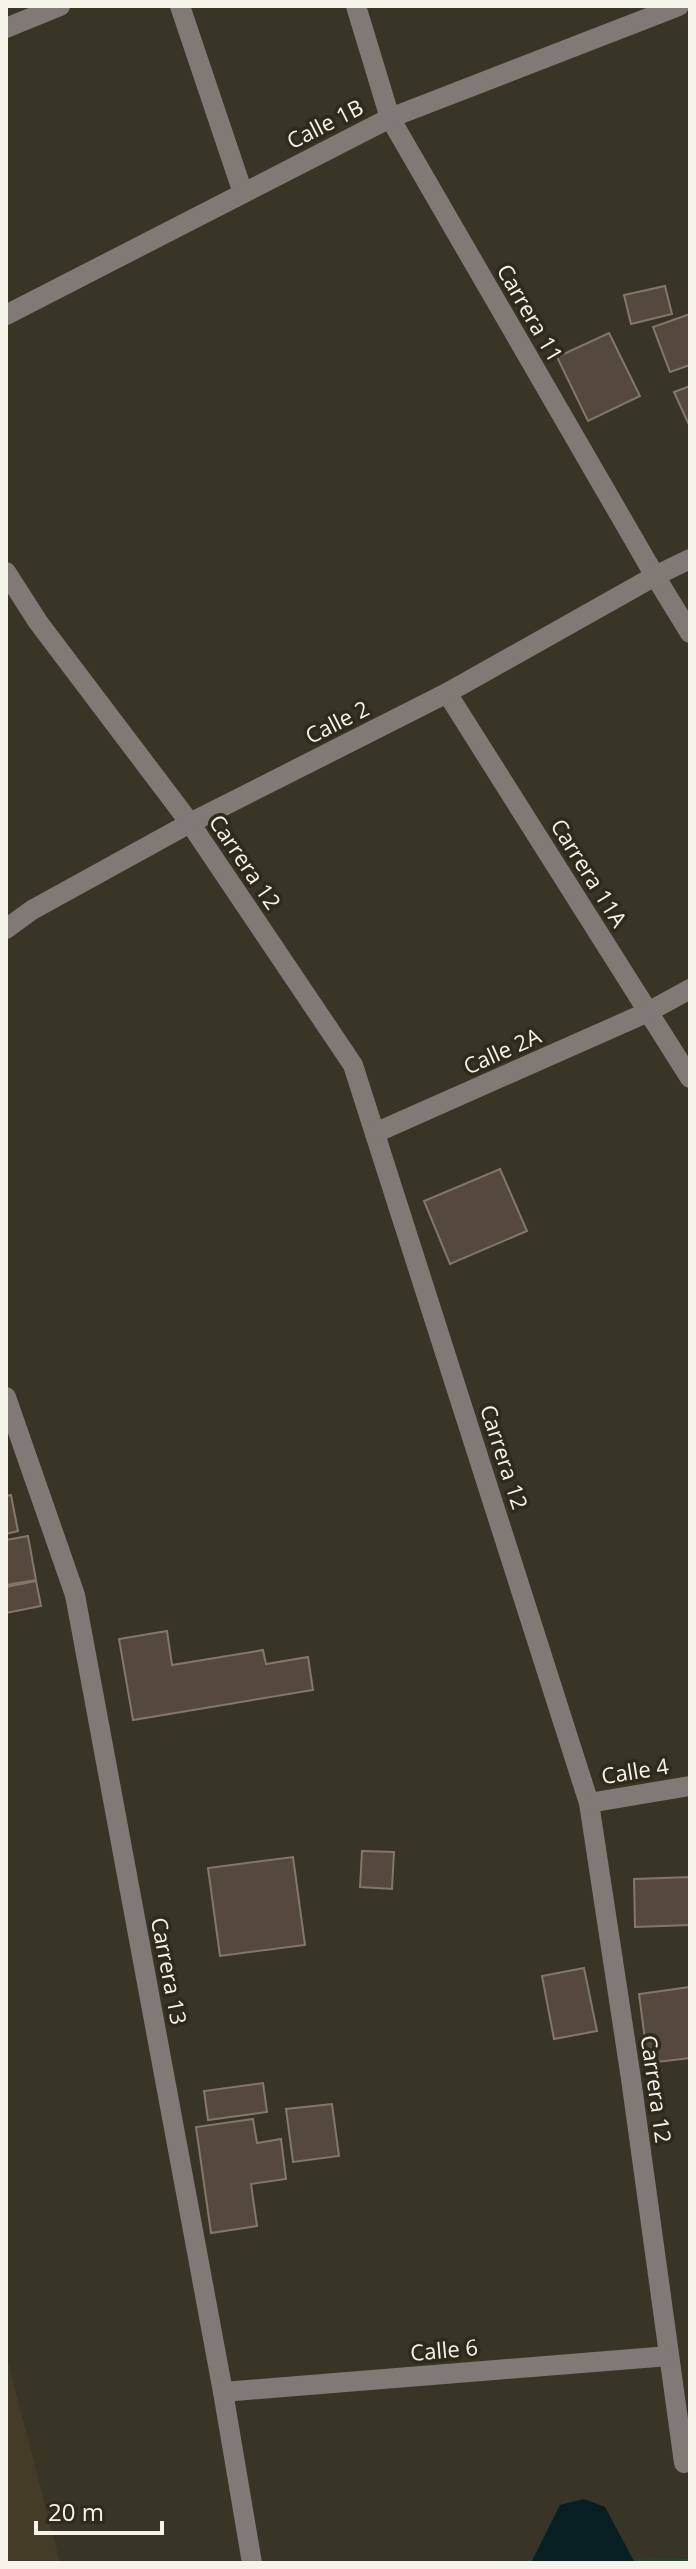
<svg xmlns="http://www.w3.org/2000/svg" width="696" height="2569" viewBox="0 0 696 2569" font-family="'Open Sans',sans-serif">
	<rect width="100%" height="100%" fill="#383426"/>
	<path fill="#433d28" d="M6 2354 60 2563H6Z"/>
	<path fill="#1b4b38" d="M690 2559V2563L394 2562Z"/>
	<path fill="#071e23" d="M584 2499 605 2507 635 2563H531L560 2505Z"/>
	<g fill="#55493e" stroke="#83776a" stroke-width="2">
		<path d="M665 286 672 314 631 324 624 295Z"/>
		<path d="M690 314V365L670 372 653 327Z"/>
		<path d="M609 333 640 396 588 421 557 357Z"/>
		<path d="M690 386V422L688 423 674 392Z"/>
		<path d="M500 1169 527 1231 450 1264 424 1201Z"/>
		<path d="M11 1495 18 1531 6 1534V1496Z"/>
		<path d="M28 1536 36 1580 6 1585V1540Z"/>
		<path d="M36 1581 41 1606 6 1613V1587Z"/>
		<path d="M167 1631 172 1665 263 1650 266 1664 308 1657 313 1690 133 1720 119 1639Z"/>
		<path d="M362 1851 394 1852 392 1889 360 1887Z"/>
		<path d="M293 1857 305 1945 220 1956 208 1868Z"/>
		<path d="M690 1877V1925L635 1927 634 1879Z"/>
		<path d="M584 1968 597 2031 554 2039 542 1976Z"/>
		<path d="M690 1987V2058L648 2063 639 1994Z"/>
		<path d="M263 2083 267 2112 208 2120 204 2091Z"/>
		<path d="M332 2104 339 2156 293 2162 286 2109Z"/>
		<path d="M253 2119 257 2143 281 2139 286 2179 251 2184 257 2226 211 2233 196 2127Z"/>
	</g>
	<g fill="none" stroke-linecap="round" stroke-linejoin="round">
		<g stroke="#817976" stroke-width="20">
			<path d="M180 6 243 193"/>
			<path d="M356 6 390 118 655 576 690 633"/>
			<path d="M6 28 60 6"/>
			<path d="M6 315 390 118 679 6"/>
			<path d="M6 572 38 622 190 823 353 1065 589 1803 631 2079 684 2463 690 2462"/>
			<path d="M447 693 690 1078"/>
			<path d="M6 929 32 910 190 823 447 693 655 576 690 559"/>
			<path d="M375 1133 648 1012 690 989"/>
			<path d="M6 1397 75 1595 223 2392 252 2563"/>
			<path d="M589 1803 690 1786"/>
			<path d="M223 2392 669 2356"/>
		</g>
	</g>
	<g text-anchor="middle" stroke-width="7" stroke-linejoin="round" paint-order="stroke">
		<g font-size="22" fill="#f6f3ea" stroke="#2e2a1c">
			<text transform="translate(325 124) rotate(-27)" y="8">Calle 1B</text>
			<text transform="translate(530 313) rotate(60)" y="8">Carrera 11</text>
			<text transform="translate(337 722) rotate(-27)" y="8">Calle 2</text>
			<text transform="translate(245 862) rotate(56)" y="8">Carrera 12</text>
			<text transform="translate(589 873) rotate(58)" y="8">Carrera 11A</text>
			<text transform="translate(502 1051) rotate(-24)" y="8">Calle 2A</text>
			<text transform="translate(504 1457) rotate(72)" y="8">Carrera 12</text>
			<text transform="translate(635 1771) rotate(-9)" y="8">Calle 4</text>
			<text transform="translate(169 1971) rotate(79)" y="8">Carrera 13</text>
			<text transform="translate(656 2089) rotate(82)" y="8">Carrera 12</text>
			<text transform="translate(444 2350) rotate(-5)" y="8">Calle 6</text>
		</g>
	</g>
	<rect width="696" height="2569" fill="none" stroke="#f6f3ea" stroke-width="16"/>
	<path d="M36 2521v12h126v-12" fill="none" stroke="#f6f3ea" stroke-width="4"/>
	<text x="48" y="2521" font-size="24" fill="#f6f3ea" stroke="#2e2a1c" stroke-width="6" paint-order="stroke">20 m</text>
</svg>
